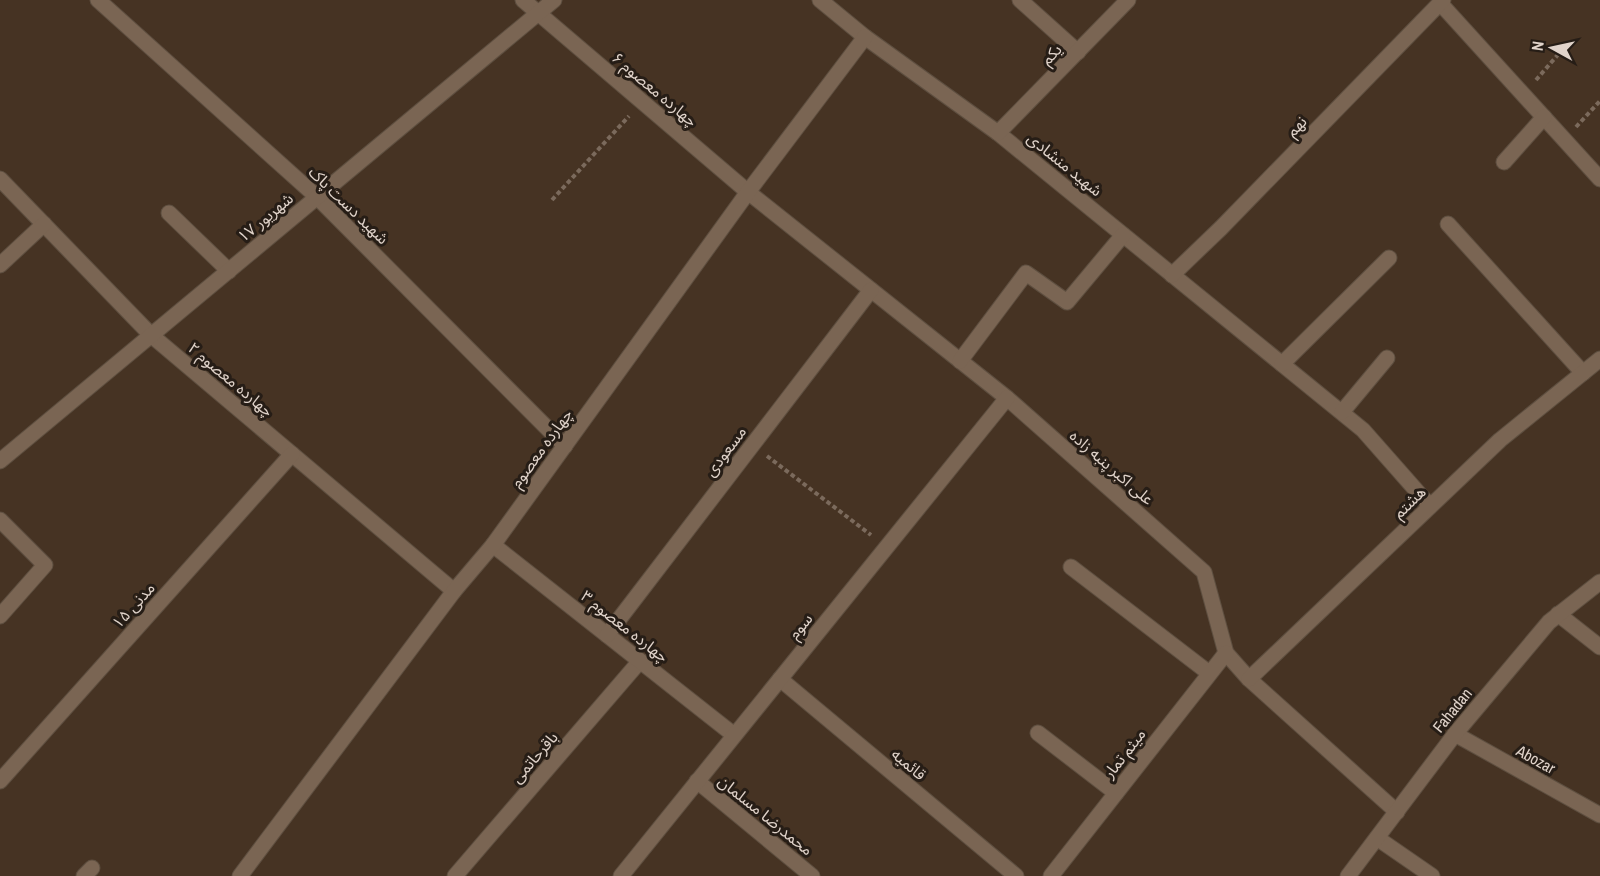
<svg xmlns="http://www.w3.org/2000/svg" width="1600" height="876" viewBox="0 0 1600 876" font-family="'Archivo Narrow','Noto Sans Arabic',sans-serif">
	<rect width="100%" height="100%" fill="#463323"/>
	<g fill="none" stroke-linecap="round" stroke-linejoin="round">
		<g stroke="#5e4f40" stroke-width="17">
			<g id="service">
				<path d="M1071 567 1209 673"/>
				<path d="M1038 733 1116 793"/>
				<path d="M1455 734 1600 815"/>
				<path d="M697 781 812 876"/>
				<path d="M455 876 640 661"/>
			</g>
		</g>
		<g stroke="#5e4f40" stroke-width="17">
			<g id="minor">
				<path d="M98 0 317 197 565 446"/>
				<path d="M523 0 748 192 1007 398 1204 572 1226 653 1249 679 1397 812"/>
				<path d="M820 0 865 37 998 133 1363 430 1430 506"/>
				<path d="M1020 0 1078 52"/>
				<path d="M1440 3 1600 179"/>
				<path d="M998 133 1128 0"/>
				<path d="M1504 162 1544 117"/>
				<path d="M0 179 151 335 454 591"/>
				<path d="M169 213 229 271"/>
				<path d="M1448 224 1583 373"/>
				<path d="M0 265 44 224"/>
				<path d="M1172 275 1221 228 1443 0"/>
				<path d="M960 361 1026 273 1067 302 1123 235"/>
				<path d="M1282 364 1389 258"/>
				<path d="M1342 412 1387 358"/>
				<path d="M0 461 554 0"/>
				<path d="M0 520 45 565 0 616"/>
				<path d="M493 545 734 735"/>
				<path d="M1558 614 1600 647"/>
				<path d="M607 635 871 290"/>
				<path d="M780 679 1016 876"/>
				<path d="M1249 679 1500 440 1600 359"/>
				<path d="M0 781 292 454"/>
				<path d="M1377 838 1432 876"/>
				<path d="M84 876 92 868"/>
				<path d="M240 876 454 591 493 545 748 192 865 37"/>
				<path d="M621 876 1007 398"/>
				<path d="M1051 876 1226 653"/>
			</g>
		</g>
		<g stroke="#5e4f40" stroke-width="17">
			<path id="tertiary" d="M1348 876 1455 734 1549 622 1600 582"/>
		</g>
		<g stroke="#7b6a5c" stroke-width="4" stroke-dasharray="4.5 3" stroke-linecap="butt">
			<path d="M1536 80 1562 50"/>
			<path d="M1576 127 1600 101"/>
			<path d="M552 200 629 116"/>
			<path d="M767 456 871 535"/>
		</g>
		<use href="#service" stroke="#7a6553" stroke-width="15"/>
		<use href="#minor" stroke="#7a6553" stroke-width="15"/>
		<use href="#tertiary" stroke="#7a6553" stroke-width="15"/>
	</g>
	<g text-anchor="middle" stroke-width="6" stroke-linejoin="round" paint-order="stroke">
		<g font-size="16" fill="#e0d3ca" stroke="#261d16">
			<text transform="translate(1051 54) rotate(-46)" y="6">یکم</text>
			<text transform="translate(655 89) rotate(40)" y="6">چهارده معصوم ۶</text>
			<text transform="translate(1296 126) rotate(-46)" y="6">نهم</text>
			<text transform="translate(1065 164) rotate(39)" y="6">شهید منشادی</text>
			<text transform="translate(349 205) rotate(44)" y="6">شهید دست پاک</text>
			<text transform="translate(265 217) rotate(-40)" y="6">۱۷ شهریور</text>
			<text transform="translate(231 379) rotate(40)" y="6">چهارده معصوم ۲</text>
			<text transform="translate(541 448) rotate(-54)" y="6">چهارده معصوم</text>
			<text transform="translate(725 451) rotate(-53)" y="6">مسعودی</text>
			<text transform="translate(1112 467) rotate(41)" y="6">علی اکبر پنبه زاده</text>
			<text transform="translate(1409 502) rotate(-44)" y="6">هشتم</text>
			<text transform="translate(133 605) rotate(-48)" y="6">مدنی ۱۵</text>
			<text transform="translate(625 626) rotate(38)" y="6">چهارده معصوم ۳</text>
			<text transform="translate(800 626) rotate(-51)" y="6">سوم</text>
			<text transform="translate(1452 710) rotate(-51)" y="6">Fahadan</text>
			<text transform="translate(1124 753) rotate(-52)" y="6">میثم تمار</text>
			<text transform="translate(534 757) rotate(-49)" y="6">باقرحاتمی</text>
			<text transform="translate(1536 759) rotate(29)" y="6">Abozar</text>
			<text transform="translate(909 764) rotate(40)" y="6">قائمیه</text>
			<text transform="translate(766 815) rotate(39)" y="6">محمدرضا مسلمان</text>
		</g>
	</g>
	<g transform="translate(1552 48) rotate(278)" stroke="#261d16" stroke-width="4.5" paint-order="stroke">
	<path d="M0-4.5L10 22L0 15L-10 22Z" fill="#e0d3ca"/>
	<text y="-9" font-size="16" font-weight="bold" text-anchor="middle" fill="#e0d3ca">N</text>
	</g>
</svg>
